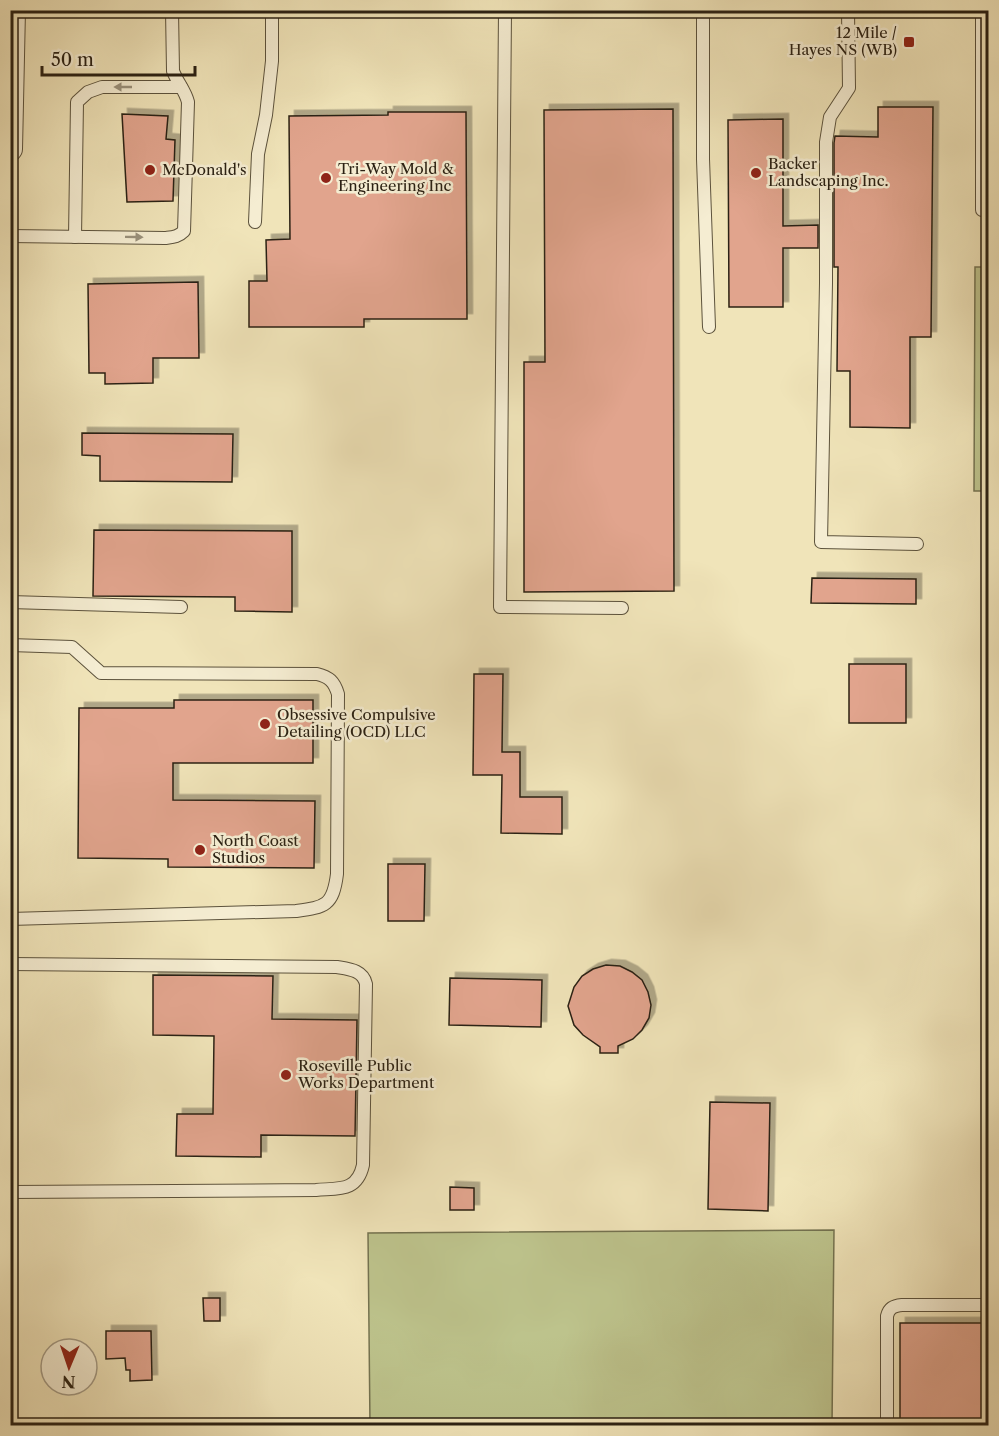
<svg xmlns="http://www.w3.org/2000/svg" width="999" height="1436" viewBox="0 0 999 1436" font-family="'Libre Caslon Text',serif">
	<defs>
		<filter id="shadow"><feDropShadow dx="5.5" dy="-5.5" stdDeviation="0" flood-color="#0004"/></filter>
	</defs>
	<rect width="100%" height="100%" fill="#f0e4b9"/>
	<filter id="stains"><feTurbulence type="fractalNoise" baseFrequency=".00333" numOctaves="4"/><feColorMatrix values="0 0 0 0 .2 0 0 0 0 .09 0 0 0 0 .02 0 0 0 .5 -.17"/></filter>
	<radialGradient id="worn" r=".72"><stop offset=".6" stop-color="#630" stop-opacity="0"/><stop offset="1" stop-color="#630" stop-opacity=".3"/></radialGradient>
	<g fill="#bdc38c" stroke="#747250" stroke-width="1.5">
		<path d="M975 267H988V491H974Z"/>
		<path d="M834 1230 832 1425H370L368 1233Z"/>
	</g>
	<g fill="#e1a48d" stroke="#2b2113" stroke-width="1.5" filter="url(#shadow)">
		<path d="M878 107H933L931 337H910V428L850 427V371H837L838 267H834V143L835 136 878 137Z"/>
		<path d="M673 109 674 591 524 592V362H545L544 110Z"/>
		<path d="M388 112H466L467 319H364V327H249V281H267L266 240 290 239 289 116 388 115Z"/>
		<path d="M122 114 168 116 166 139 175 140 173 201 127 202Z"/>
		<path d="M783 119V226L818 225V248H783V307H729L728 120Z"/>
		<path d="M198 282 199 358H153V383L105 384V373H89L88 284Z"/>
		<path d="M82 433 233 434 232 482 100 481V456L82 455Z"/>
		<path d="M94 530 292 531V612L235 611V597L93 596Z"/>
		<path d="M812 578 916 579V604L811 603Z"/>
		<rect x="849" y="664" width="57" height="59"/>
		<path d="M474 674H503L502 752H520V797H562V834L501 833 502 775H473Z"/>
		<path d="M174 700H313V763H173V800L315 801 314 868 168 867V859L78 858 79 708H174Z"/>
		<path d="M388 864H425L424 921H388Z"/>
		<path d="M606 965 620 966 632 972 642 980 648 992 651 1005 649 1018 642 1030 633 1039 618 1046V1053H600V1047L583 1035 574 1025 568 1006 574 987 582 976 593 969Z"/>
		<path d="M153 975 273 976 272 1019 357 1020 355 1136 261 1135V1157L176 1156 177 1114H213L214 1036 153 1035Z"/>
		<path d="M450 978 542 980 541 1027 449 1025Z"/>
		<path d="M710 1102 770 1103 768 1211 708 1209Z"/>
		<path d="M450 1187 474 1188V1210H450Z"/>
		<path d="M203 1298H220V1321H204Z"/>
		<rect x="900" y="1323" width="88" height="98"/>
		<path d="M106 1331H151L152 1380 130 1381V1370H126L125 1358 106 1359Z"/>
	</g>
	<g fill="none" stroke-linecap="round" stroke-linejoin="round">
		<g stroke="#5c523c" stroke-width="14">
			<g id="service">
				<path d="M505 10 500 607 622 608"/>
				<path d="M703 10V159L709 327"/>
				<path d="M848 10 849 88 830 117 826 142V283L821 542 917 544"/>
				<path d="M982 10V210H988"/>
				<path d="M255 222 258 154 266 115 272 61V10"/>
				<path d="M10 236 165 238C173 237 178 237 184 231L188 102C185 90 177 82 173 71L172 10"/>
				<path d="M75 237 77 102 88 92 102 87H181"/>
				<path d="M10 602 181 607"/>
				<path d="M10 645 72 647 101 673 317 674C329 677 334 681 338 694L337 874C333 906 325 907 296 911L10 919"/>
				<path d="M10 964 337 967C349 969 363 970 366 984L363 1165C357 1192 339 1188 316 1190L10 1192"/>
				<path d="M887 1426V1316C889 1308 893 1306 902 1305H988"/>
			</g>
		</g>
		<g stroke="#5c523c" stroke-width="26">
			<path id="minor" d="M10 149 13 10"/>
		</g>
		<use href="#service" stroke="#f5edd2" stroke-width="12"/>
		<use href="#minor" stroke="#f5edd2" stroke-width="24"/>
	</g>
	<defs><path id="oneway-solid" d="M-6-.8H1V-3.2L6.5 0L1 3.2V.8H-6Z" transform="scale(1.5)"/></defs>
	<g fill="#9a917c">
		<use href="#oneway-solid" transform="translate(123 87) rotate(-180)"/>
		<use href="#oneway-solid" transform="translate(134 237) rotate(1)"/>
	</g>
	<g fill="#8f2418" stroke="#f5edd2" stroke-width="2">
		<rect x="903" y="36" width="12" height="12" rx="3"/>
		<circle cx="150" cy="170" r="6"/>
		<circle cx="756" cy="173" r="6"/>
		<circle cx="326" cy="178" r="6"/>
		<circle cx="265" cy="724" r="6"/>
		<circle cx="200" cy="850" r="6"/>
		<circle cx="286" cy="1075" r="6"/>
	</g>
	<g text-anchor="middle" stroke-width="5" stroke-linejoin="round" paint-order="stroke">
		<g font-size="15" fill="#2b2113" stroke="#f5edd2" text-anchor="start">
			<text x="897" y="38" text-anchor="end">12 Mile /<tspan x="897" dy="17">Hayes NS (WB)</tspan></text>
			<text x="768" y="169">Backer<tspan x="768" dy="17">Landscaping Inc.</tspan></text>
			<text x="338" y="174">Tri-Way Mold &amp;<tspan x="338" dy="17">Engineering Inc</tspan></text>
			<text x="162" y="175">McDonald's</text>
			<text x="277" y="720">Obsessive Compulsive<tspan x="277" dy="17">Detailing (OCD) LLC</tspan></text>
			<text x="212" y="846">North Coast<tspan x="212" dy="17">Studios</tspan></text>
			<text x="298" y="1071">Roseville Public<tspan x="298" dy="17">Works Department</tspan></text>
		</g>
	</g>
	<rect width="999" height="1436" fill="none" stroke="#f0e4b9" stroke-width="36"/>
	<rect x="12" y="12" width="975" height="1412" fill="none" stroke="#2b2113" stroke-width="3"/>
	<rect x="18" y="18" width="963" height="1400" fill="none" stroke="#2b2113" stroke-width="1.5"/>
	<g transform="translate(69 1367) rotate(182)"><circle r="28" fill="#f5edd2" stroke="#a49b86" stroke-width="1.5"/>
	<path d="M0-4.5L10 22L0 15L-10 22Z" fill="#8f2418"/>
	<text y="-9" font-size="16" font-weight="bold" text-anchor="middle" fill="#2b2113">N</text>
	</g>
	<path d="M42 66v9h153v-9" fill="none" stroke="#2b2113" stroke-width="3"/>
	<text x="51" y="66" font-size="18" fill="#2b2113" stroke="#f5edd2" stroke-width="4.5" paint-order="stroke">50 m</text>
	<rect width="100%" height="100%" filter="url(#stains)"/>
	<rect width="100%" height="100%" fill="url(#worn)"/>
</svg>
